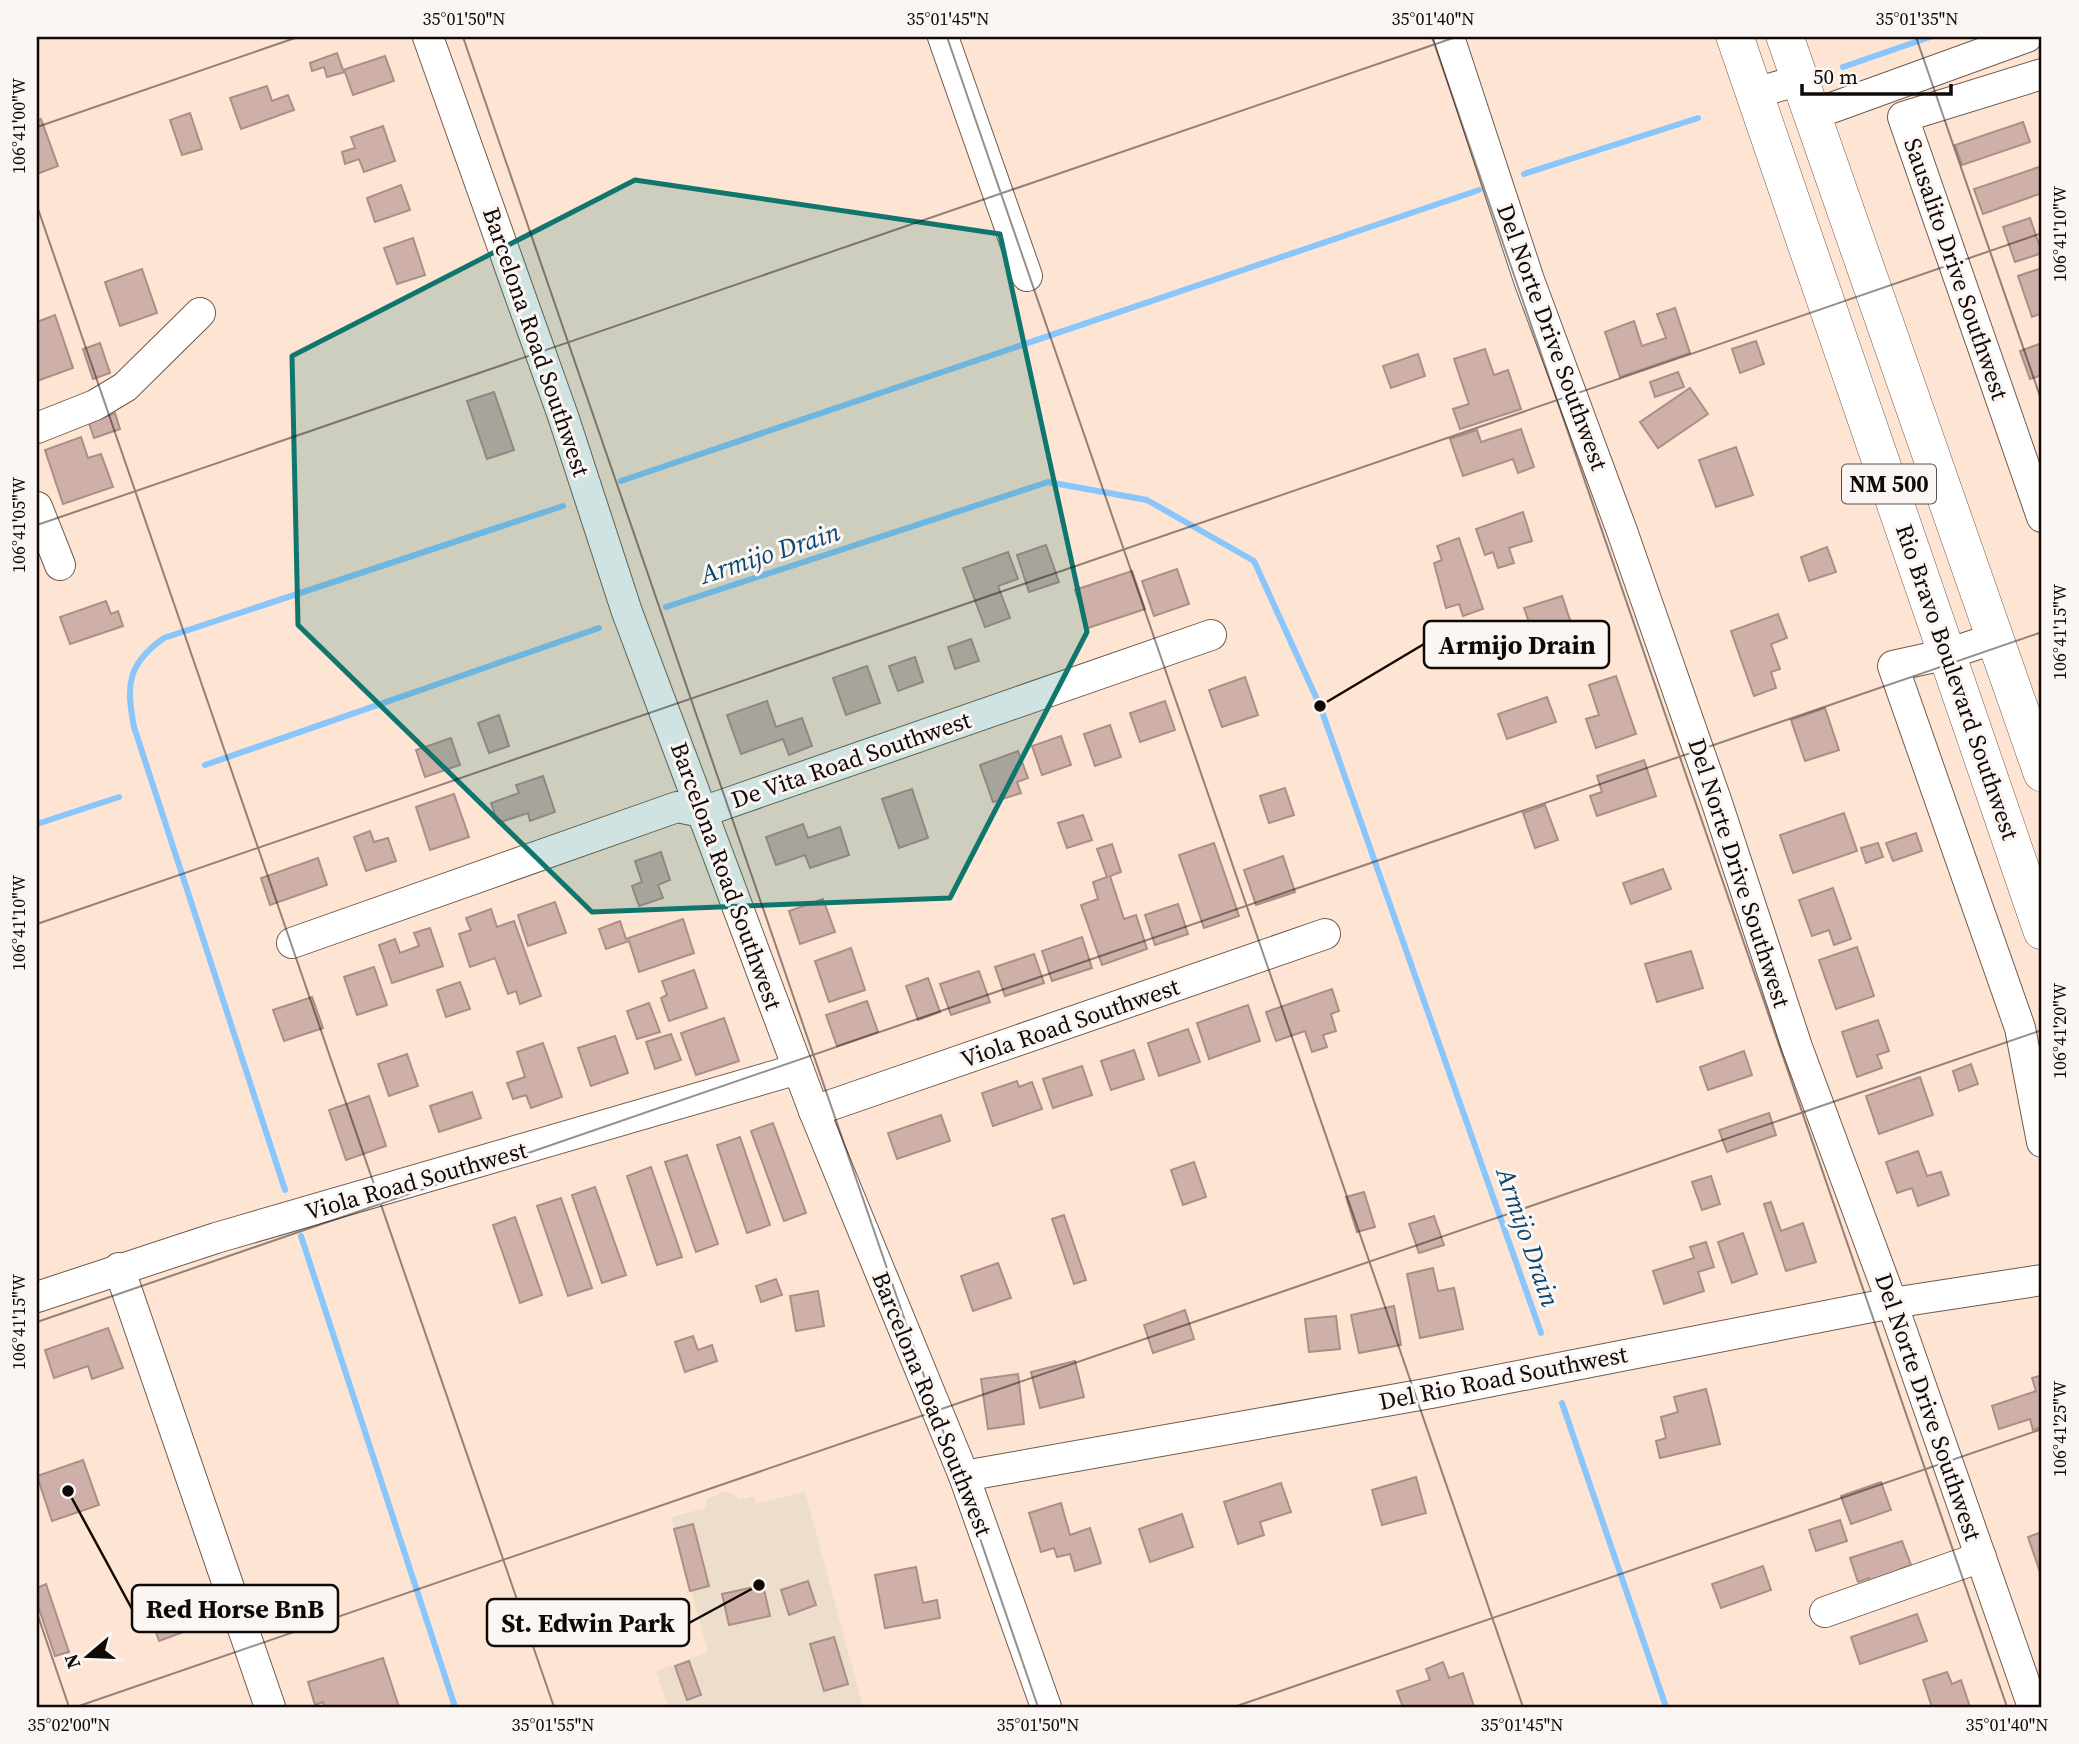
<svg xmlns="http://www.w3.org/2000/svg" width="2079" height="1744" viewBox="0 0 2079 1744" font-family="'Source Serif 4',serif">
	<rect width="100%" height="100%" fill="#fee4d3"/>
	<path fill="#ecdecb" d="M724 1492 733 1493 739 1500 754 1496 756 1503 805 1492 863 1707H668L656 1671 708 1652 671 1517 705 1508 707 1499Z"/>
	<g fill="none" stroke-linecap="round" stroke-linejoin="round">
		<g stroke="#88c6fb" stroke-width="6">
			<path d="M1843 67 1930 37"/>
			<path d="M1524 174 1698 118"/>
			<path d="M621 481 1479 190"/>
			<path d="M666 607 1048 482 1147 500 1254 561 1320 706 1541 1333"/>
			<path d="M205 765 599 628"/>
			<path d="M37 824 119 797"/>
			<path d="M285 1190 134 727C126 685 127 664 164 638L563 506"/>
			<path d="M301 1236 455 1707"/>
			<path d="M1562 1403 1666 1707"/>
		</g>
	</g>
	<g fill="#ceb0a8" stroke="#ab8e86" stroke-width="2">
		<path d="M337 53 343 70 385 56 394 81 353 95 345 72 327 77 324 67 312 71 310 63Z"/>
		<path d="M267 86 272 101 288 95 294 110 241 129 230 98Z"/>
		<path d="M190 113 202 149 182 155 170 120Z"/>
		<path d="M41 119 58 166 37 174V121Z"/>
		<path d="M2023 122 2030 142 1962 165 1955 145Z"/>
		<path d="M383 126 395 161 364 172 359 159 345 164 342 152 355 148 351 137Z"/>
		<path d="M2042 166V193L1983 214 1974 189Z"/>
		<path d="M401 185 410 210 375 222 367 198Z"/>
		<path d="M2030 218 2042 253 2015 262 2003 227Z"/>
		<path d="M413 238 425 275 397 284 384 248Z"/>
		<path d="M2042 268V313L2032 317 2018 276Z"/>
		<path d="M142 269 157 313 120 326 105 282Z"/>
		<path d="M1675 308 1690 353 1620 377 1605 332 1634 321 1642 346 1666 338 1657 314Z"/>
		<path d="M55 315 73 368 37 381V322Z"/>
		<path d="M1756 341 1764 364 1740 373 1732 349Z"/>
		<path d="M100 343 110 373 93 379 83 349Z"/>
		<path d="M2042 343V375L2030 379 2020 351Z"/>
		<path d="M1485 349 1494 375 1508 370 1521 409 1460 429 1453 409 1469 404 1454 359Z"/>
		<path d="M1418 354 1425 376 1391 388 1383 366Z"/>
		<path d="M1678 372 1684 387 1655 397 1650 382Z"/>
		<path d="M1690 388 1708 414 1658 448 1640 422Z"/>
		<path d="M494 392 514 450 487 459 467 401Z"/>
		<path d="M115 413 120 429 94 438 89 423Z"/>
		<path d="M1521 429 1534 467 1518 473 1513 459 1463 476 1450 439 1477 430 1481 442Z"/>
		<path d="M81 437 88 458 101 454 113 487 63 504 45 450Z"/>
		<path d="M1736 447 1753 495 1716 507 1699 460Z"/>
		<path d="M1523 512 1532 541 1509 548 1514 563 1498 568 1493 552 1485 555 1476 529Z"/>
		<path d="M1459 538 1483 609 1463 616 1459 604 1446 608 1434 563 1442 560 1437 546Z"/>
		<path d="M1046 545 1059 582 1029 592 1017 555Z"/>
		<path d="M1827 547 1836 572 1809 581 1801 557Z"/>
		<path d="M1008 552 1018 579 998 586 1010 618 985 627 963 568Z"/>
		<path d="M1177 569 1189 604 1154 616 1142 581Z"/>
		<path d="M1132 571 1145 609 1088 628 1075 590Z"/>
		<path d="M1562 596 1573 629 1547 638 1543 628 1532 631 1524 608Z"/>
		<path d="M106 601 111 614 118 611 123 626 70 644 60 617Z"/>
		<path d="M1778 614 1787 638 1771 644 1780 669 1771 672 1776 688 1754 696 1731 631Z"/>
		<path d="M971 639 979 661 955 669 948 647Z"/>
		<path d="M915 657 923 682 898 691 889 666Z"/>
		<path d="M867 666 880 703 846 715 833 678Z"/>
		<path d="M1616 676 1636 734 1596 748 1586 719 1599 715 1589 685Z"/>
		<path d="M1245 677 1258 715 1222 727 1209 690Z"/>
		<path d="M1547 697 1556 722 1507 739 1498 714Z"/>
		<path d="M767 701 776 727 802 718 812 746 789 755 783 739 741 754 727 715Z"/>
		<path d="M1165 701 1175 730 1140 742 1130 713Z"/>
		<path d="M1825 708 1839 750 1805 761 1791 720Z"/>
		<path d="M499 715 509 746 489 753 478 723Z"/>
		<path d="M1110 725 1121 757 1095 766 1084 734Z"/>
		<path d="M1061 736 1071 765 1042 775 1032 746Z"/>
		<path d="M451 738 460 765 425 777 416 750Z"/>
		<path d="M1018 751 1028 778 1017 782 1021 793 993 802 980 765Z"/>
		<path d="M1644 760 1656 796 1597 816 1590 796 1602 792 1597 776Z"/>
		<path d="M543 776 555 812 530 821 528 813 498 823 491 803 519 793 516 785Z"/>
		<path d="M1285 788 1294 815 1269 823 1260 796Z"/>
		<path d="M912 789 928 838 899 848 882 799Z"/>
		<path d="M454 794 469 837 430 850 416 807Z"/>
		<path d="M1545 805 1558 840 1535 848 1523 813Z"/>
		<path d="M1844 813 1857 851 1793 873 1780 835Z"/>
		<path d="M1083 815 1092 840 1067 848 1058 823Z"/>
		<path d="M803 824 808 838 840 827 849 855 810 868 805 855 776 865 766 837Z"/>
		<path d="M370 831 374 842 388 838 396 861 366 871 354 837Z"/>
		<path d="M1916 833 1922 851 1893 861 1886 843Z"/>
		<path d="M1214 843 1239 916 1204 928 1179 855Z"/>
		<path d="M1878 843 1883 857 1866 863 1861 848Z"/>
		<path d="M1112 844 1121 872 1110 876 1124 919 1136 915 1147 949 1102 965 1081 905 1098 899 1093 882 1107 877 1097 849Z"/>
		<path d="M661 852 670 880 658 885 663 898 639 906 632 886 642 882 635 861Z"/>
		<path d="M1283 856 1295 892 1256 905 1244 870Z"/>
		<path d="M318 858 327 885 270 905 261 878Z"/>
		<path d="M1663 869 1671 889 1631 904 1623 883Z"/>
		<path d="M1833 888 1851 939 1834 945 1829 930 1812 936 1799 900Z"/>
		<path d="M823 899 835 932 800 944 789 911Z"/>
		<path d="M555 902 566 933 528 946 518 915Z"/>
		<path d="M1178 904 1188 934 1155 945 1145 915Z"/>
		<path d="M491 909 497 927 514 921 541 996 520 1004 516 991 508 994 495 958 470 967 459 934 471 930 466 918Z"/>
		<path d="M683 919 694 953 639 972 629 941 606 949 599 929 620 921 626 939Z"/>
		<path d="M430 928 443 966 392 983 379 945 395 939 400 953 419 946 414 933Z"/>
		<path d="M1082 937 1092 968 1052 981 1042 951Z"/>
		<path d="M1857 947 1874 996 1836 1009 1819 960Z"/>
		<path d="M851 948 865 990 829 1002 815 961Z"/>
		<path d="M1691 951 1703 988 1657 1002 1645 964Z"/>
		<path d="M1034 954 1044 983 1005 996 995 967Z"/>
		<path d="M374 967 387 1005 357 1015 344 977Z"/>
		<path d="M694 970 707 1008 669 1021 661 998 667 995 662 981Z"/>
		<path d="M979 971 990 1002 951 1015 940 984Z"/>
		<path d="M928 978 940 1012 918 1020 906 986Z"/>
		<path d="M460 982 470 1009 446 1017 437 990Z"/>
		<path d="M1332 989 1339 1011 1331 1014 1336 1031 1323 1035 1327 1047 1312 1052 1305 1031 1276 1041 1266 1012Z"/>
		<path d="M312 997 323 1028 284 1041 273 1010Z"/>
		<path d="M867 1001 878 1032 837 1046 826 1015Z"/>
		<path d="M649 1003 660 1032 637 1039 627 1011Z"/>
		<path d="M1248 1005 1260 1041 1209 1059 1197 1023Z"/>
		<path d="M724 1018 739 1061 696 1075 681 1033Z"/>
		<path d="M1878 1020 1889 1051 1877 1055 1882 1068 1857 1077 1842 1032Z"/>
		<path d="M1188 1029 1200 1062 1159 1076 1148 1043Z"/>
		<path d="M671 1034 681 1060 655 1069 646 1042Z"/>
		<path d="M615 1036 628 1073 591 1086 578 1048Z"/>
		<path d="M543 1043 562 1097 531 1108 526 1095 513 1099 507 1083 525 1077 517 1052Z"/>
		<path d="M1134 1050 1144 1079 1111 1090 1101 1061Z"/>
		<path d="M1744 1051 1752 1075 1708 1090 1700 1067Z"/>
		<path d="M407 1054 418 1086 389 1096 378 1064Z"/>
		<path d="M1971 1064 1978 1084 1959 1091 1953 1071Z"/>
		<path d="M1082 1066 1092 1095 1053 1108 1043 1079Z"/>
		<path d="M1920 1077 1933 1115 1879 1134 1866 1096Z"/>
		<path d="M1017 1081 1019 1087 1032 1082 1042 1109 993 1126 982 1093Z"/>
		<path d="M472 1092 481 1118 439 1132 430 1106Z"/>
		<path d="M369 1096 386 1146 346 1160 329 1110Z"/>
		<path d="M1769 1113 1776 1135 1727 1152 1719 1130Z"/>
		<path d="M941 1115 950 1141 897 1159 888 1133Z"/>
		<path d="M773 1123 806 1213 784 1221 751 1131Z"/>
		<path d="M740 1137 770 1225 747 1233 717 1145Z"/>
		<path d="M1918 1151 1927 1176 1941 1172 1949 1195 1918 1206 1912 1188 1897 1193 1886 1162Z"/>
		<path d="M687 1155 718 1244 696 1252 665 1162Z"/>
		<path d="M1194 1162 1206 1197 1183 1205 1171 1170Z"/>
		<path d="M651 1167 682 1257 657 1265 627 1176Z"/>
		<path d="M1711 1176 1720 1204 1702 1210 1692 1182Z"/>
		<path d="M595 1187 626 1275 602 1283 572 1195Z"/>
		<path d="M1364 1192 1375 1227 1357 1232 1346 1197Z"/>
		<path d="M561 1198 592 1288 568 1296 537 1206Z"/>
		<path d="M1771 1202 1781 1231 1803 1223 1816 1262 1786 1271 1764 1204Z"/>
		<path d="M1064 1215 1086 1280 1074 1284 1052 1219Z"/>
		<path d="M1434 1216 1444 1245 1419 1253 1409 1224Z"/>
		<path d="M515 1217 542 1295 520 1303 493 1225Z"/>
		<path d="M1743 1233 1757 1274 1732 1283 1718 1242Z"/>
		<path d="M1706 1242 1714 1267 1698 1272 1704 1291 1664 1304 1653 1271 1694 1258 1690 1247Z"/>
		<path d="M998 1263 1011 1298 973 1311 961 1276Z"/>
		<path d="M1433 1268 1438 1291 1454 1288 1463 1329 1420 1338 1407 1274Z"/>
		<path d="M776 1279 782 1295 761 1302 756 1286Z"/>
		<path d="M818 1291 824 1326 796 1331 790 1296Z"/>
		<path d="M1394 1306 1401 1345 1359 1353 1351 1315Z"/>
		<path d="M1185 1310 1194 1339 1153 1353 1144 1325Z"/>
		<path d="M1336 1316 1340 1349 1309 1352 1305 1319Z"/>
		<path d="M108 1328 123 1368 92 1379 88 1366 54 1378 45 1350Z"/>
		<path d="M693 1336 698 1350 712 1345 717 1361 685 1372 675 1342Z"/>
		<path d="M1075 1361 1084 1397 1040 1408 1031 1372Z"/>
		<path d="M1018 1374 1024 1424 988 1429 981 1379Z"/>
		<path d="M2042 1375V1427L2033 1430 2030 1419 1999 1429 1992 1406 2036 1391 2032 1378Z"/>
		<path d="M1706 1389 1720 1444 1660 1458 1656 1441 1666 1438 1661 1417 1678 1412 1674 1397Z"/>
		<path d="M83 1460 99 1505 52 1521 37 1476Z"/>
		<path d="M1416 1477 1426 1513 1382 1525 1372 1490Z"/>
		<path d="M1881 1482 1891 1510 1851 1524 1841 1496Z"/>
		<path d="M1281 1483 1291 1512 1260 1522 1264 1535 1238 1544 1224 1502Z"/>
		<path d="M1061 1503 1070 1535 1090 1528 1101 1563 1075 1571 1070 1554 1057 1557 1054 1548 1041 1552 1029 1513Z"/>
		<path d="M1182 1514 1193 1547 1150 1562 1139 1529Z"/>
		<path d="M1840 1520 1847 1541 1816 1551 1809 1530Z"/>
		<path d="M693 1524 709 1586 690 1591 674 1529Z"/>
		<path d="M2042 1532V1578L2028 1537Z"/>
		<path d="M1902 1541 1911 1565 1900 1569 1903 1577 1872 1588 1869 1578 1858 1582 1850 1558Z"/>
		<path d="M1763 1566 1771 1590 1721 1608 1712 1584Z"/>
		<path d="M916 1567 923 1603 937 1600 940 1618 885 1628 875 1575Z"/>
		<path d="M808 1581 816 1605 789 1615 781 1590Z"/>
		<path d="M46 1584 69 1652 55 1656 37 1603V1588Z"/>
		<path d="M763 1585 770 1616 729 1625 722 1594Z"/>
		<path d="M181 1600 192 1629 159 1641 149 1611Z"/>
		<path d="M1917 1614 1927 1641 1860 1664 1851 1637Z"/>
		<path d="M834 1637 848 1684 824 1691 810 1644Z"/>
		<path d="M383 1658 399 1707H325L323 1702 315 1705 308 1682Z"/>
		<path d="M689 1661 701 1695 687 1700 675 1666Z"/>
		<path d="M1443 1662 1449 1678 1463 1673 1474 1707H1403L1397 1691 1430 1680 1426 1669Z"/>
		<path d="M1947 1672 1952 1684 1961 1680 1970 1707H1932L1923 1680Z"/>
	</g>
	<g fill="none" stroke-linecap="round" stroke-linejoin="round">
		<g stroke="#715b4c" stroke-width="32">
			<g id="minor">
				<path d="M428 37 563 416 627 612 814 1111 964 1476 1046 1707"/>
				<path d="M943 37 1027 276"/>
				<path d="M1449 37 1529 280 1622 531 1717 803 1797 1047 1892 1303 2033 1707"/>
				<path d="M2042 74 1903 117 2042 517"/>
				<path d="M1755 93 1800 80"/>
				<path d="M1812 115 2027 37"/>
				<path d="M37 428 95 405 125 387 200 313"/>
				<path d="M37 507 60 565"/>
				<path d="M1995 638 1948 654 1893 666 2020 1028 2042 1142"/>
				<path d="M292 943 677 807 702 812 1211 635"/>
				<path d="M814 1111 1325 934"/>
				<path d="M119 1268 270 1707"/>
				<path d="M37 1297 216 1238 798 1069"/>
				<path d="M964 1476 1431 1393 1892 1303 2042 1280"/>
				<path d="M1825 1612 1981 1557"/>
			</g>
		</g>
		<g stroke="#715b4c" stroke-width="38">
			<g id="major">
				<path d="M1735 37 2042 931"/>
				<path d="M1785 37 2042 773"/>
			</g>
		</g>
		<use href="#minor" stroke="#fff" stroke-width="30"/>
		<use href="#major" stroke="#fff" stroke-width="37"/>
	</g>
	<path fill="#0f766e" fill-opacity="0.2" stroke="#0f766e" stroke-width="5" stroke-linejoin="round" d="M635 180 1000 234 1087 632 950 898 592 912 298 625 292 356Z"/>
	<path fill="none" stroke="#110905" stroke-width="2" stroke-opacity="0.45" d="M463 37 1038 1707M947 37 1523 1707M1432 37 2007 1707M1916 37 2042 402M37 127 298 37M37 206 554 1707M37 525 1456 37M37 924 2042 233M37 1322 2042 632M37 1613 69 1707M76 1707 2042 1030M1234 1707 2042 1429"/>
	<g text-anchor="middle" stroke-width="6" stroke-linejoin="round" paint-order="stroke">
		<rect fill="#fbf6f3" stroke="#57504c" stroke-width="2" x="1842" y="464.5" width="94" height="39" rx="5"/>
		<g font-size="23" font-weight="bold" fill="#110905">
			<text x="1889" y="492">NM 500</text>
		</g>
		<g font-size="24" fill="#110905" stroke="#fbf6f3">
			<text transform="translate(1956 269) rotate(71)" y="8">Sausalito Drive Southwest</text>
			<text transform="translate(1552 337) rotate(70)" y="8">Del Norte Drive Southwest</text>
			<text transform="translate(536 342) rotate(71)" y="8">Barcelona Road Southwest</text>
			<text transform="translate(1957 682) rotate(71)" y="8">Rio Bravo Boulevard Southwest</text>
			<text transform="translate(851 760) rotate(-19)" y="8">De Vita Road Southwest</text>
			<text transform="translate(1739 873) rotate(72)" y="8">Del Norte Drive Southwest</text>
			<text transform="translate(726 876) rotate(70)" y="8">Barcelona Road Southwest</text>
			<text transform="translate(1070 1023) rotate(-19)" y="8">Viola Road Southwest</text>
			<text transform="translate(416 1181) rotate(-16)" y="8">Viola Road Southwest</text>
			<text transform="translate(1503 1378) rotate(-11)" y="8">Del Rio Road Southwest</text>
			<text transform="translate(932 1404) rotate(68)" y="8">Barcelona Road Southwest</text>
			<text transform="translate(1928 1407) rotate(71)" y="8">Del Norte Drive Southwest</text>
		</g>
		<g font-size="26" font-style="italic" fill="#094671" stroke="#fbf6f3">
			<text transform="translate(770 553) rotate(-18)" y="9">Armijo Drain</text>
			<text transform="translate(1528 1237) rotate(71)" y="9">Armijo Drain</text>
		</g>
	</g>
	<path fill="none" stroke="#110905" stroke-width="2.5" d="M1320 706L1424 644M68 1491L132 1609M759 1585L689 1623"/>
	<g fill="#110905" stroke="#fbf6f3" stroke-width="2.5">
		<circle cx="1320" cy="706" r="7"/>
		<circle cx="68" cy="1491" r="7"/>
		<circle cx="759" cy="1585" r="7"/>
	</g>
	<g fill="#fbf6f3" stroke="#110905" stroke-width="2.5">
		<rect x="1424" y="621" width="185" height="47" rx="7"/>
		<rect x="132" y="1585" width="206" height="47" rx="7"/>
		<rect x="487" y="1599" width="202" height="47" rx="7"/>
	</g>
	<g font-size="26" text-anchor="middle" font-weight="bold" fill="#110905">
		<text x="1517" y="654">Armijo Drain</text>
		<text x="235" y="1618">Red Horse BnB</text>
		<text x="588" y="1632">St. Edwin Park</text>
	</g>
	<rect width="2079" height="1744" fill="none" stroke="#fbf6f3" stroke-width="77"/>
	<g transform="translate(88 1656) rotate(251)" stroke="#fbf6f3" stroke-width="5" paint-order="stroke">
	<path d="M0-5L12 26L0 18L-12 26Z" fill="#110905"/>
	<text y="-10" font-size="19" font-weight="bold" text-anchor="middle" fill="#110905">N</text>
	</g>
	<path d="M1802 84v10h149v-10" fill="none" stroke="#110905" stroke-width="3.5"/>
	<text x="1813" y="84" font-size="21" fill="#110905" stroke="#fbf6f3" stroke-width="5" paint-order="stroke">50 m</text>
	<rect x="38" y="38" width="2002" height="1668" fill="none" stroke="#110905" stroke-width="2.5"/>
	<g font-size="18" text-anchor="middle" fill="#110905">
		<text x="464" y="25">35°01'50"N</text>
		<text x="948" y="25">35°01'45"N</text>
		<text x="1433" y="25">35°01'40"N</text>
		<text x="1917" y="25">35°01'35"N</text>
		<text transform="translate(19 126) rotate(-90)" y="6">106°41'00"W</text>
		<text transform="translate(2060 234) rotate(-90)" y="6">106°41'10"W</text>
		<text transform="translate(19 525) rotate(-90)" y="6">106°41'05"W</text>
		<text transform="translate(2060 632) rotate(-90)" y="6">106°41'15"W</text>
		<text transform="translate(19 923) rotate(-90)" y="6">106°41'10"W</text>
		<text transform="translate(2060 1031) rotate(-90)" y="6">106°41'20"W</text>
		<text transform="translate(19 1322) rotate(-90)" y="6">106°41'15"W</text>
		<text transform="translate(2060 1429) rotate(-90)" y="6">106°41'25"W</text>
		<text x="69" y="1731">35°02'00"N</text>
		<text x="553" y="1731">35°01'55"N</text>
		<text x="1038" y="1731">35°01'50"N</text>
		<text x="1522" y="1731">35°01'45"N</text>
		<text x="2007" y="1731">35°01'40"N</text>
	</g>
</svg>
